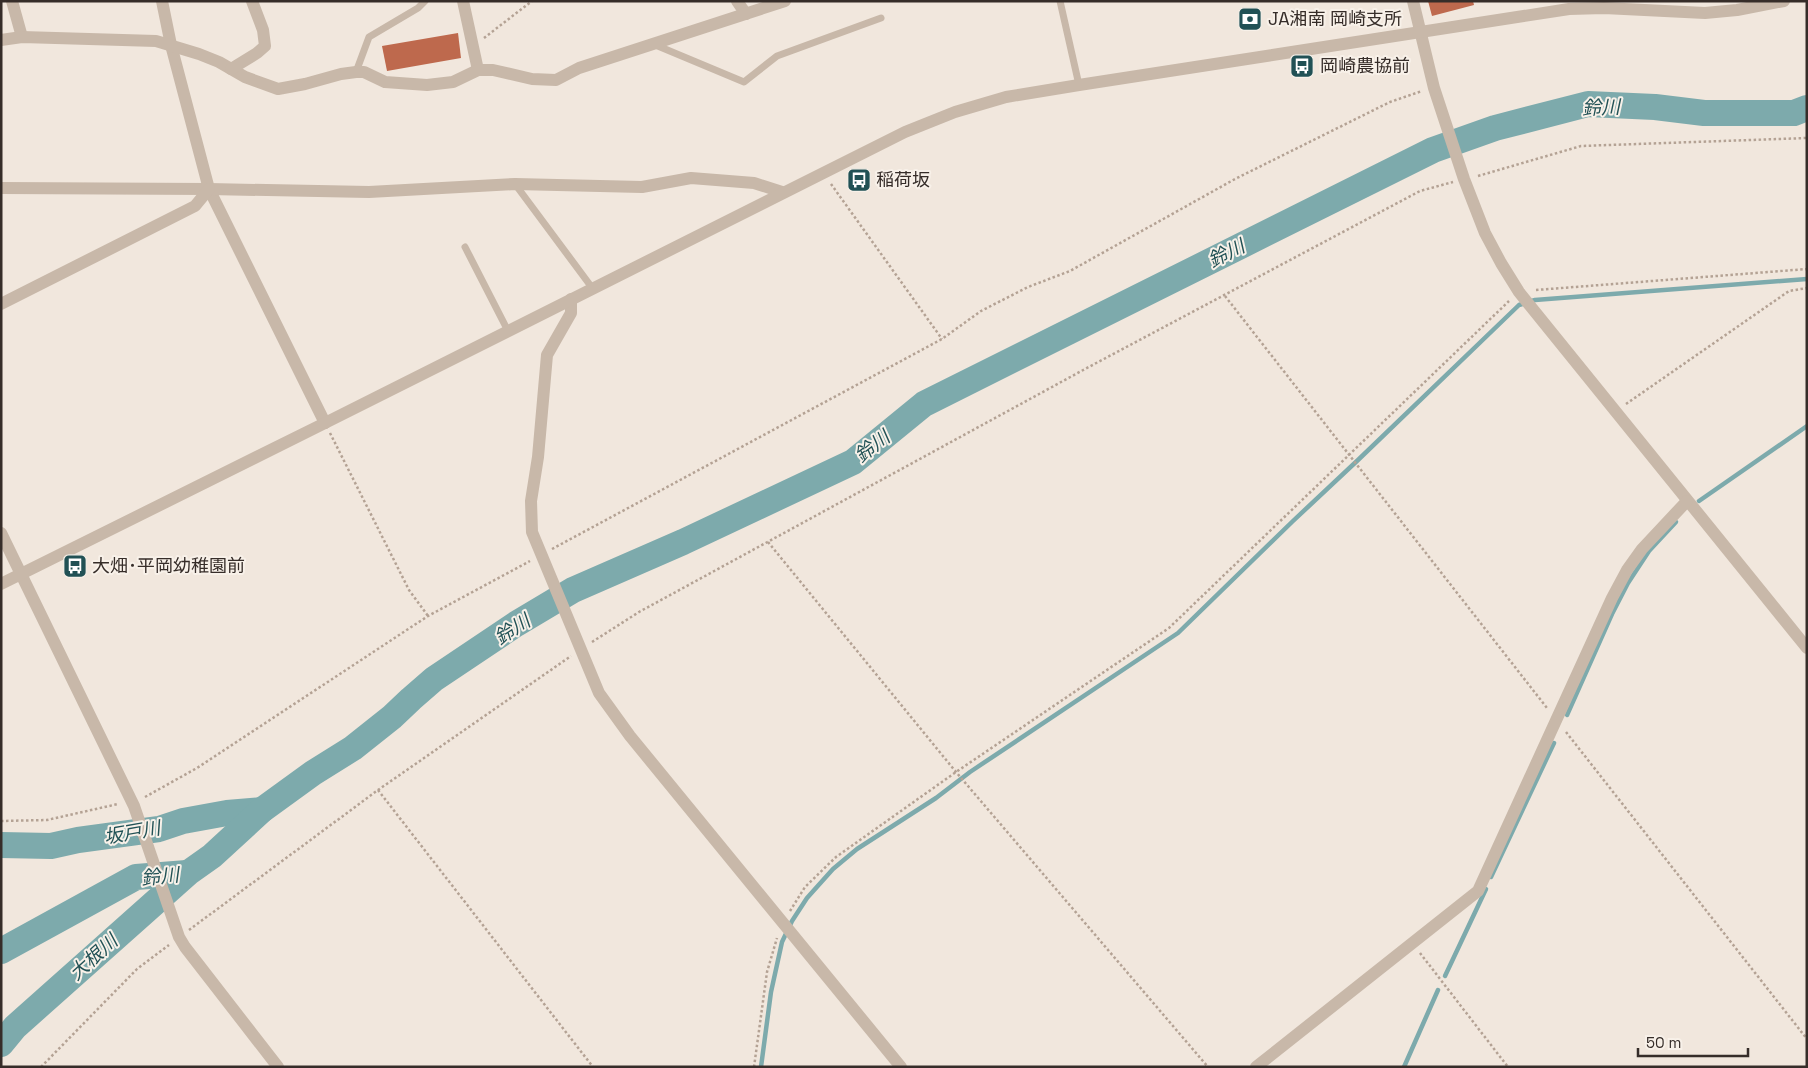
<svg xmlns="http://www.w3.org/2000/svg" width="1808" height="1068" viewBox="0 0 1808 1068" font-family="'Space Grotesk','Noto Sans JP',sans-serif">
	<rect width="100%" height="100%" fill="#f1e7dd"/>
	<g fill="none" stroke-linecap="round" stroke-linejoin="round">
		<g stroke="#7daaac" stroke-width="4.5">
			<path d="M1699 501 1807 426"/>
			<path d="M1567 715 1612 614 1628 583 1649 551 1676 522"/>
			<path d="M1491 877 1554 743"/>
			<path d="M1445 976 1486 889"/>
			<path d="M761 1067 771 992 782 942 792 921 807 898 833 869 857 849 936 798 970 772 1178 633 1293 521 1358 460 1519 305 1535 300 1807 279"/>
			<path d="M1404 1067 1438 990"/>
		</g>
		<g stroke="#7daaac" stroke-width="26">
			<path d="M1 845 51 846 78 840 159 829 183 821 227 813 262 810"/>
			<path d="M1 951 136 877 187 873"/>
			<path d="M1 1044 15 1027 188 873 212 856 262 810 313 773 353 748 392 717 411 699 434 679 516 624 573 590 683 542 853 462 924 404 1433 150 1495 128 1588 104 1655 107 1704 113H1794L1807 108"/>
		</g>
	</g>
	<g fill="#be694d">
		<path d="M1428 1H1473L1474 5 1432 16Z"/>
		<path d="M458 33 461 58 387 71 382 46Z"/>
	</g>
	<g fill="none" stroke-linecap="round" stroke-linejoin="round">
		<g stroke="#b4a294" stroke-width="2.5" stroke-dasharray="2.5 2.5" stroke-linecap="butt">
			<path d="M484 38 532 1"/>
			<path d="M1478 176 1581 146 1807 138"/>
			<path d="M831 184 942 339"/>
			<path d="M1536 290 1807 269"/>
			<path d="M1225 296 1547 708"/>
			<path d="M1626 404 1789 291 1807 288"/>
			<path d="M330 433 409 590 428 616"/>
			<path d="M768 542 956 772 1208 1067"/>
			<path d="M552 549 942 339 981 311 1028 287 1070 271 1235 179 1390 102 1422 91"/>
			<path d="M592 642 639 612 1085 369 1420 191 1453 182"/>
			<path d="M1566 732 1807 1039"/>
			<path d="M378 790 593 1067"/>
			<path d="M145 797 197 768 428 616 530 561"/>
			<path d="M1 821 47 820 118 804"/>
			<path d="M790 911 805 887 836 857 956 772 1169 628 1509 301"/>
			<path d="M189 930 378 790 571 656"/>
			<path d="M1420 953 1508 1067"/>
			<path d="M41 1067 137 969 169 945"/>
			<path d="M754 1067 767 972 777 938"/>
		</g>
		<g stroke="#c8b8a9" stroke-width="7">
			<path d="M1060 1 1079 85"/>
			<path d="M653 44 744 82 777 56 881 18"/>
			<path d="M356 72 369 37 418 8 425 1"/>
			<path d="M515 184 593 289"/>
			<path d="M465 247 508 331"/>
		</g>
		<g stroke="#c8b8a9" stroke-width="12">
			<path d="M12 1 22 37"/>
			<path d="M162 1 171 45 209 189 325 423"/>
			<path d="M463 1 478 70"/>
			<path d="M737 1 746 14"/>
			<path d="M1413 1 1434 88 1464 179 1485 233 1501 263 1519 292 1807 648"/>
			<path d="M1 40 22 37 156 41 199 54 219 62 245 77 278 89 305 84 341 74 356 72H364L385 82 427 85 453 82 478 70H493L532 79 556 80 579 68 785 1"/>
			<path d="M231 69 257 53 265 46 263 30 252 1"/>
			<path d="M1 188 209 189 369 192 515 184 642 187 691 178 754 183 782 192"/>
			<path d="M571 299V313L547 355 538 457 531 501 532 532 599 693 630 736 901 1067"/>
			<path d="M1 304 195 206 209 189"/>
			<path d="M1 533 134 806 179 937 185 947 278 1067"/>
			<path d="M1256 1067 1478 891 1612 598 1627 570 1642 549 1687 501"/>
		</g>
		<path stroke="#c8b8a9" stroke-width="12" d="M1 584 325 423 905 132 955 112 1006 97 1079 85 1569 9 1604 8 1705 13 1737 10 1784 1"/>
	</g>
	<defs>
		<g id="bank-square" transform="scale(1.25)"><rect x="-9" y="-9" width="18" height="18" rx="4" fill="#215155" stroke="#f8f1e9"/><path d="M-6-4H6V4H-6ZM0-2.3a2.3 2.3 0 1 0 0 4.6a2.3 2.3 0 1 0 0-4.6Z" fill="#fff"/></g>
		<g id="bus-square" transform="scale(1.25)"><rect x="-9" y="-9" width="18" height="18" rx="4" fill="#215155" stroke="#f8f1e9"/><path d="M-5-6H5V4H4V6H2V4H-2V6H-4V4H-5ZM-3.5-4V0h7V-4ZM-3.5 1.2v1.5H-2V1.2ZM2 1.2v1.5H3.5V1.2Z" fill="#fff"/></g>
	</defs>
	<g fill-rule="evenodd">
		<use href="#bank-square" x="1250" y="19"/>
		<use href="#bus-square" x="1302" y="66"/>
		<use href="#bus-square" x="859" y="180"/>
		<use href="#bus-square" x="75" y="566"/>
	</g>
	<g text-anchor="middle" stroke-width="4" stroke-linejoin="round" paint-order="stroke">
		<g font-size="18" fill="#362d29" stroke="#f8f1e9" text-anchor="start">
			<text x="1268" y="25">JA湘南 岡崎支所</text>
			<text x="1320" y="72">岡崎農協前</text>
			<text x="876" y="186">稲荷坂</text>
			<text x="92" y="572">大畑･平岡幼稚園前</text>
		</g>
		<g font-size="19" font-style="italic" fill="#215155" stroke="#f8f1e9">
			<text transform="translate(1601 107) rotate(-2)" y="7">鈴川</text>
			<text transform="translate(1226 253) rotate(-27)" y="7">鈴川</text>
			<text transform="translate(872 446) rotate(-38)" y="7">鈴川</text>
			<text transform="translate(512 629) rotate(-33)" y="7">鈴川</text>
			<text transform="translate(132 832) rotate(-10)" y="7">坂戸川</text>
			<text transform="translate(160 876) rotate(-6)" y="7">鈴川</text>
			<text transform="translate(93 957) rotate(-42)" y="7">大根川</text>
		</g>
	</g>
	<rect width="1808" height="1068" fill="none" stroke="#362d29" stroke-width="5"/>
	<path d="M1638 1048v8h110v-8" fill="none" stroke="#362d29" stroke-width="2.5"/>
	<text x="1646" y="1048" font-size="15" fill="#362d29" stroke="#f8f1e9" stroke-width="4" paint-order="stroke">50 m</text>
</svg>
